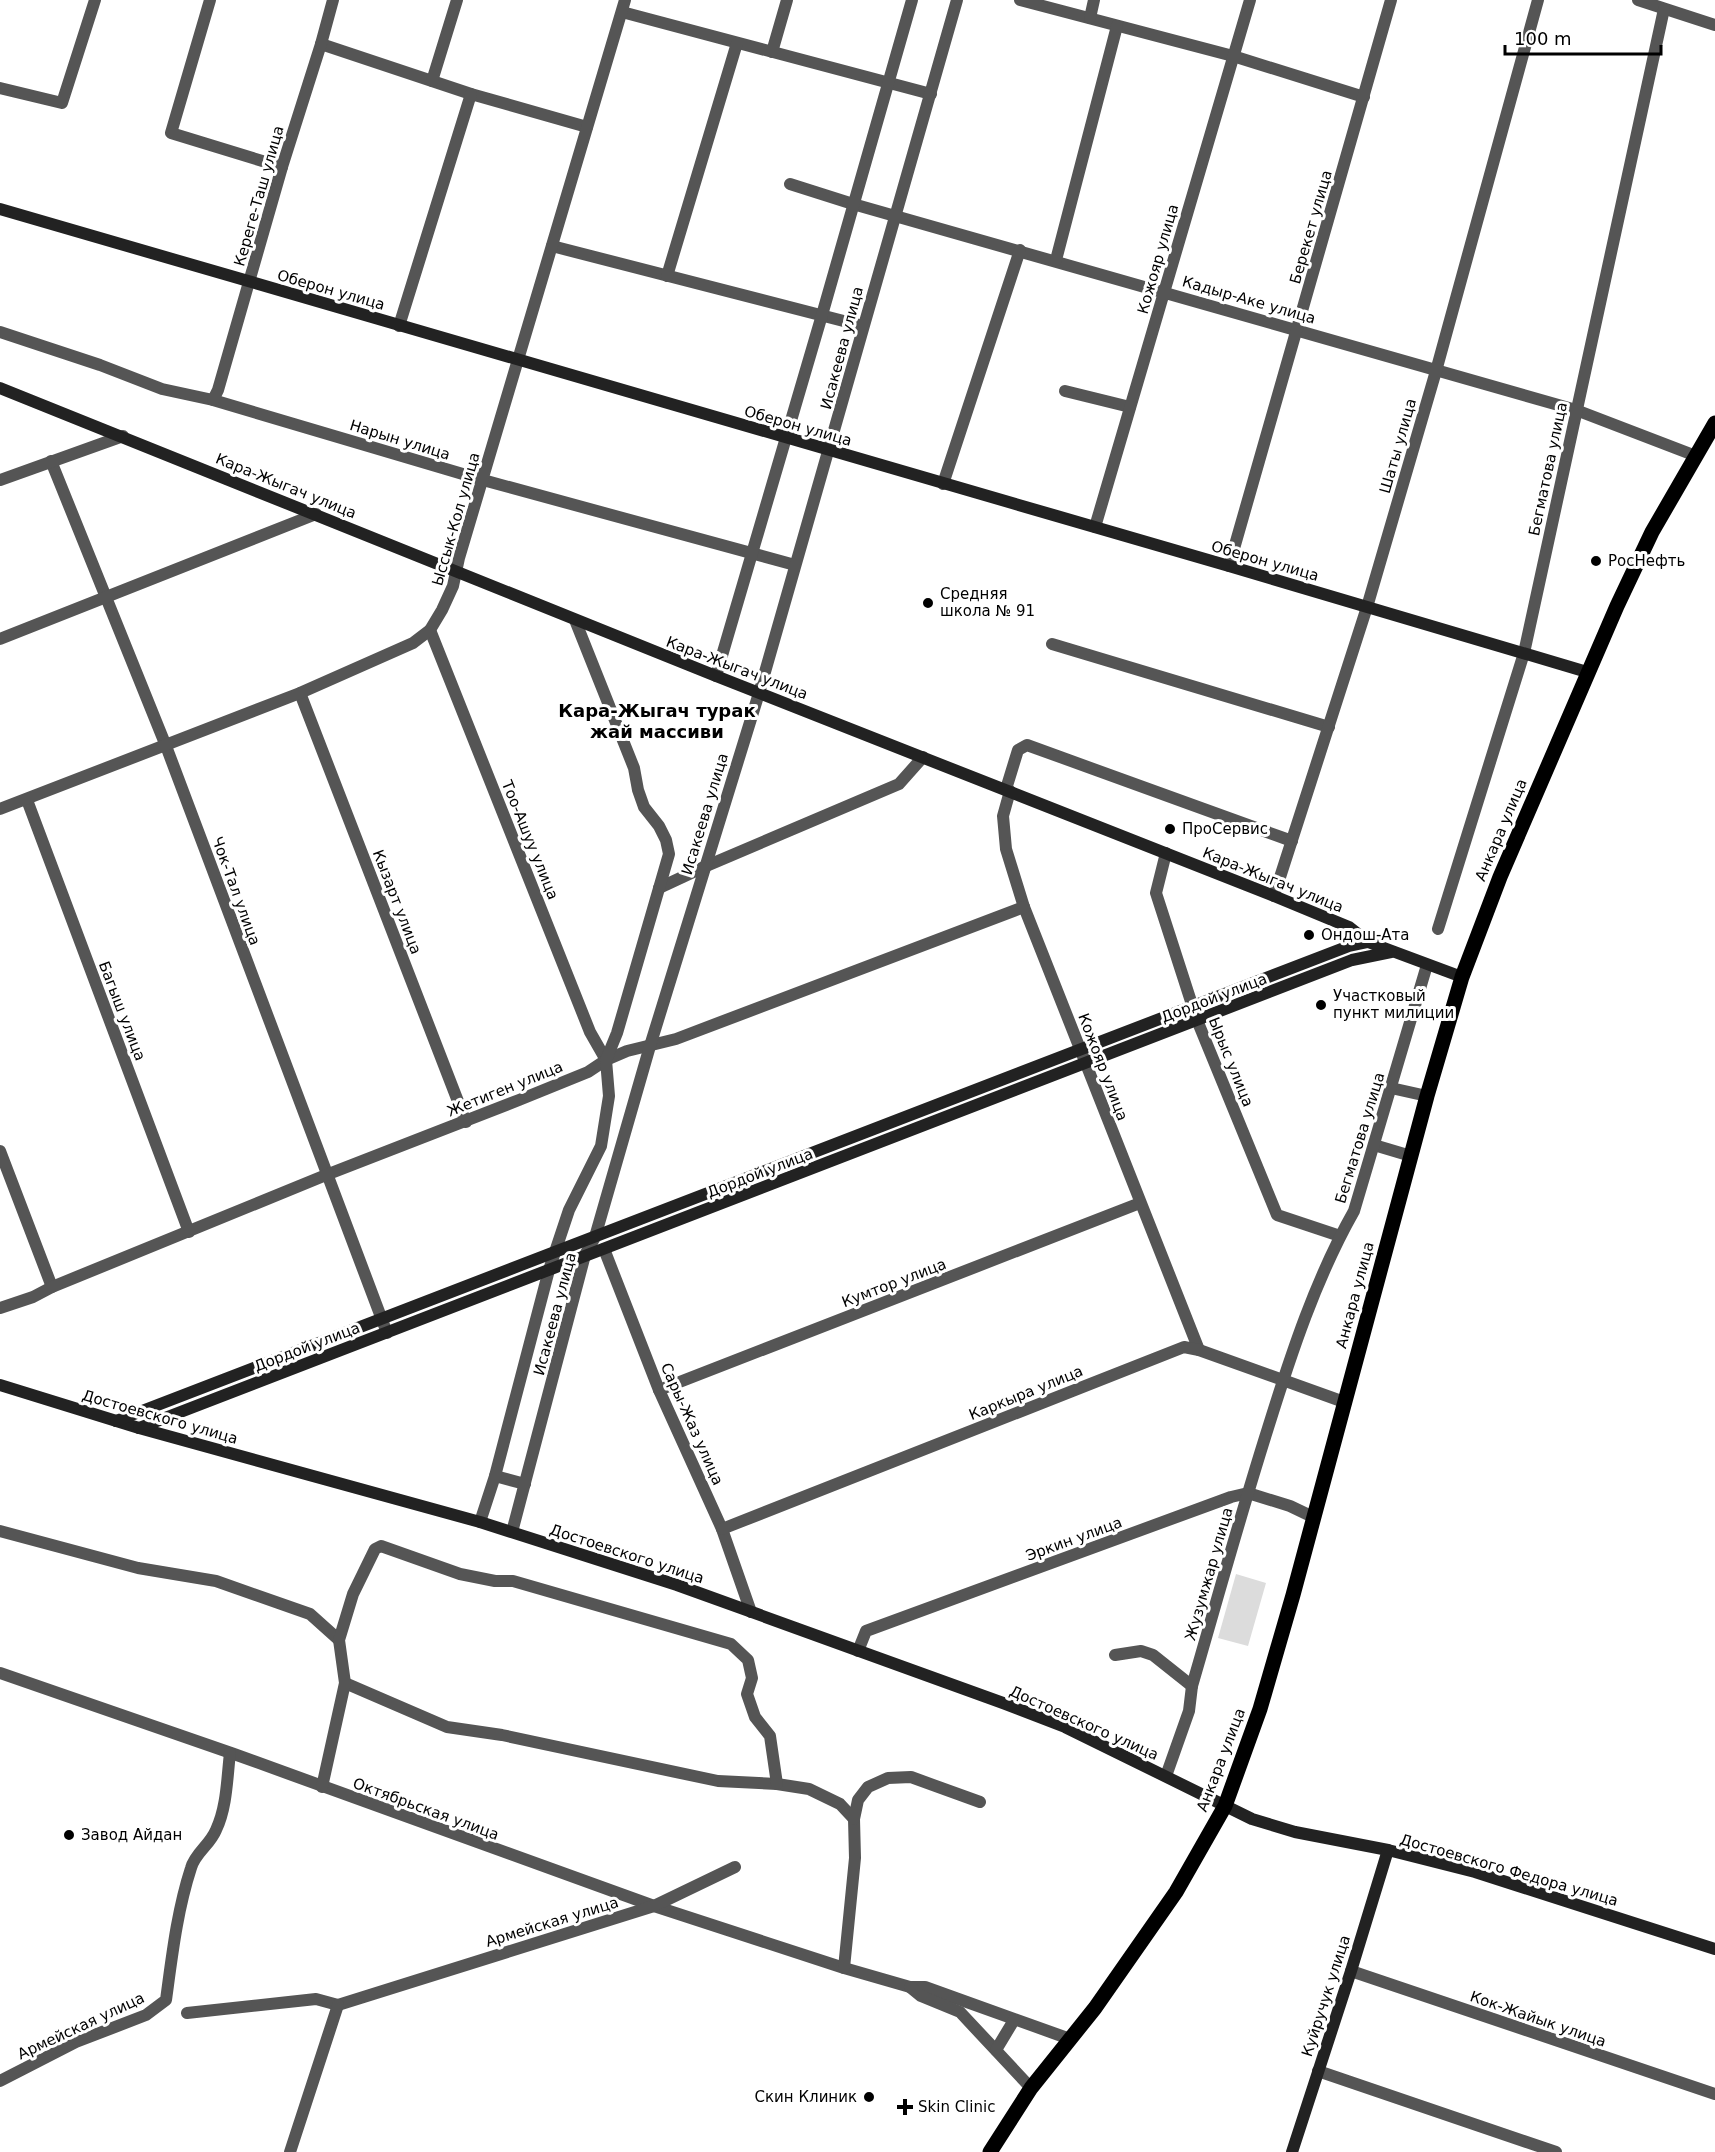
<svg xmlns="http://www.w3.org/2000/svg" width="1715" height="2152" viewBox="0 0 1715 2152" font-family="'DejaVu Sans',sans-serif">
	<rect width="100%" height="100%" fill="#fff"/>
	<path fill="#dcdcdc" d="M1236 1574 1266 1583 1248 1646 1218 1638Z"/>
	<g fill="none" stroke-linecap="round" stroke-linejoin="round">
		<g stroke="#555" stroke-width="12">
			<path d="M210 0 171 133 282 167"/>
			<path d="M1020 0 1233 56 1364 97"/>
			<path d="M1638 0 1715 25"/>
			<path d="M622 12 931 94"/>
			<path d="M1090 18 1094 0"/>
			<path d="M321 44 471 94 587 127"/>
			<path d="M772 52 787 0"/>
			<path d="M432 81 457 0"/>
			<path d="M0 88 62 103 95 0"/>
			<path d="M790 184 853 204 1576 410 1696 456"/>
			<path d="M552 246 863 326"/>
			<path d="M1056 260 1117 26"/>
			<path d="M667 276 737 43"/>
			<path d="M399 326 471 94"/>
			<path d="M0 332 100 365 162 389 213 400 483 480 795 565"/>
			<path d="M1065 391 1130 407"/>
			<path d="M213 400 218 390 282 167 321 44 333 0"/>
			<path d="M51 461 166 746 387 1333"/>
			<path d="M0 480 123 436"/>
			<path d="M943 484 1020 250"/>
			<path d="M1095 527 1250 0"/>
			<path d="M1229 566 1391 0"/>
			<path d="M430 630 590 1032 606 1060"/>
			<path d="M0 639 316 514"/>
			<path d="M1052 644 1329 727"/>
			<path d="M716 676 822 315 912 0"/>
			<path d="M300 693 466 1122"/>
			<path d="M1006 789 1018 750 1027 745 1292 841"/>
			<path d="M1010 791 1003 816 1006 849 1024 907 1199 1350"/>
			<path d="M27 800 189 1232"/>
			<path d="M0 809 300 693 413 643 430 630 442 610 453 586 459 558 625 0"/>
			<path d="M1166 853 1156 893 1197 1020 1277 1215 1340 1236"/>
			<path d="M659 888 704 867 899 784 923 757"/>
			<path d="M1274 896 1367 607 1436 371 1538 0"/>
			<path d="M1438 929 1524 653 1664 9"/>
			<path d="M1391 1088 1427 1096"/>
			<path d="M1374 1145 1411 1156"/>
			<path d="M0 1151 52 1287"/>
			<path d="M604 1249 659 1390 722 1529 751 1612"/>
			<path d="M0 1308 33 1297 52 1287 326 1175 519 1100 588 1072 606 1060 627 1051 676 1039 1024 907"/>
			<path d="M659 1390 1140 1203"/>
			<path d="M495 1476 525 1484"/>
			<path d="M480 1522 495 1476 549 1270 569 1210 601 1146 609 1096 606 1060 617 1033 669 854 666 840 659 826 644 807 638 790 634 768 575 620"/>
			<path d="M722 1529 1184 1347 1199 1350 1344 1402"/>
			<path d="M0 1531 138 1568 216 1581 310 1614 339 1640"/>
			<path d="M512 1532 585 1255 595 1237 650 1046 759 693 957 0"/>
			<path d="M858 1651 866 1631 1231 1497 1248 1493 1290 1506 1313 1517"/>
			<path d="M1115 1655 1141 1651 1153 1655 1192 1686"/>
			<path d="M0 1673 234 1754 654 1906 844 1968 910 1987H925L1070 2039"/>
			<path d="M345 1683 447 1727 502 1735 718 1781 777 1784 809 1789 840 1804 854 1819 855 1858 844 1968"/>
			<path d="M1166 1776 1189 1711 1192 1686C1217 1600 1241 1513 1268 1428 1291 1354 1316 1278 1354 1211L1427 965"/>
			<path d="M322 1787 345 1683 339 1640 353 1594 375 1549 381 1546 460 1574 495 1581H513L731 1644 748 1660 752 1678 747 1694 755 1717 770 1736 777 1784"/>
			<path d="M854 1819 858 1800 868 1787 888 1778 911 1777 980 1802"/>
			<path d="M1351 1971 1715 2094"/>
			<path d="M910 1987 921 1996 960 2012 1031 2088"/>
			<path d="M338 2005 654 1906 735 1867"/>
			<path d="M187 2013 316 1999 338 2005"/>
			<path d="M996 2050 1014 2020"/>
			<path d="M1318 2071 1556 2152"/>
			<path d="M0 2081 76 2042 146 2015 166 2000C172 1956 177 1911 191 1868 195 1853 210 1845 216 1830 227 1807 227 1778 230 1753"/>
			<path d="M290 2152 338 2005"/>
		</g>
		<g stroke="#222" stroke-width="12">
			<path d="M0 209 1229 566 1587 672"/>
			<path d="M0 388 716 676 1274 896 1349 927 1368 942 1462 977"/>
			<path d="M0 1385 139 1428 480 1522 677 1585 1003 1703 1065 1727 1252 1819 1295 1832 1388 1850 1475 1872 1715 1949"/>
			<path d="M116 1421 1349 946 1368 942"/>
			<path d="M139 1428 1352 960 1391 952"/>
			<path d="M1292 2152 1351 1971 1388 1850"/>
		</g>
		<path stroke="#000" stroke-width="15" d="M990 2152 1031 2088 1095 2008 1176 1892 1225 1806 1260 1709 1293 1595 1427 1096 1462 977 1500 877 1617 606 1652 532 1715 423"/>
	</g>
	<g fill="#000" stroke="#fff" stroke-width="2">
		<circle cx="1596" cy="561" r="6"/>
		<circle cx="928" cy="603" r="6"/>
		<circle cx="1170" cy="829" r="6"/>
		<circle cx="1309" cy="935" r="6"/>
		<circle cx="1321" cy="1005" r="6"/>
		<circle cx="69" cy="1835" r="6"/>
		<circle cx="869" cy="2097" r="6"/>
		<path d="M902 2098h6v6h6v6h-6v6h-6v-6h-6v-6h6z"/>
	</g>
	<g text-anchor="middle" stroke-width="6" stroke-linejoin="round" paint-order="stroke">
		<g font-size="15" fill="#000" stroke="#fff">
			<text transform="translate(259 196) rotate(-74)" y="5">Кереге-Таш улица</text>
			<text transform="translate(1311 227) rotate(-74)" y="5">Берекет улица</text>
			<text transform="translate(1158 259) rotate(-74)" y="5">Кожояр улица</text>
			<text transform="translate(331 290) rotate(16)" y="5">Оберон улица</text>
			<text transform="translate(1249 300) rotate(16)" y="5">Кадыр-Аке улица</text>
			<text transform="translate(842 348) rotate(-75)" y="5">Исакеева улица</text>
			<text transform="translate(798 426) rotate(16)" y="5">Оберон улица</text>
			<text transform="translate(400 440) rotate(17)" y="5">Нарын улица</text>
			<text transform="translate(1398 446) rotate(-74)" y="5">Шаты улица</text>
			<text transform="translate(1548 469) rotate(-78)" y="5">Бегматова улица</text>
			<text transform="translate(286 486) rotate(22)" y="5">Кара-Жыгач улица</text>
			<text transform="translate(456 519) rotate(-74)" y="5">Ыссык-Кол улица</text>
			<text transform="translate(1265 561) rotate(16)" y="5">Оберон улица</text>
			<text transform="translate(737 668) rotate(21)" y="5">Кара-Жыгач улица</text>
			<text transform="translate(705 814) rotate(-73)" y="5">Исакеева улица</text>
			<text transform="translate(1501 830) rotate(-67)" y="5">Анкара улица</text>
			<text transform="translate(530 840) rotate(68)" y="5">Тоо-Ашуу улица</text>
			<text transform="translate(1273 880) rotate(22)" y="5">Кара-Жыгач улица</text>
			<text transform="translate(236 891) rotate(70)" y="5">Чок-Тал улица</text>
			<text transform="translate(397 902) rotate(69)" y="5">Кызарт улица</text>
			<text transform="translate(1214 998) rotate(-21)" y="5">Дордой улица</text>
			<text transform="translate(122 1011) rotate(69)" y="5">Багыш улица</text>
			<text transform="translate(1231 1062) rotate(68)" y="5">Ырыс улица</text>
			<text transform="translate(1103 1067) rotate(69)" y="5">Кожояр улица</text>
			<text transform="translate(505 1089) rotate(-22)" y="5">Жетиген улица</text>
			<text transform="translate(1360 1138) rotate(-73)" y="5">Бегматова улица</text>
			<text transform="translate(760 1173) rotate(-21)" y="5">Дордой улица</text>
			<text transform="translate(894 1283) rotate(-21)" y="5">Кумтор улица</text>
			<text transform="translate(1355 1295) rotate(-75)" y="5">Анкара улица</text>
			<text transform="translate(555 1314) rotate(-75)" y="5">Исакеева улица</text>
			<text transform="translate(307 1347) rotate(-21)" y="5">Дордой улица</text>
			<text transform="translate(1026 1393) rotate(-22)" y="5">Каркыра улица</text>
			<text transform="translate(160 1417) rotate(16)" y="5">Достоевского улица</text>
			<text transform="translate(692 1424) rotate(66)" y="5">Сары-Жаз улица</text>
			<text transform="translate(1074 1539) rotate(-20)" y="5">Эркин улица</text>
			<text transform="translate(627 1554) rotate(18)" y="5">Достоевского улица</text>
			<text transform="translate(1209 1574) rotate(-74)" y="5">Жузумжар улица</text>
			<text transform="translate(1084 1723) rotate(24)" y="5">Достоевского улица</text>
			<text transform="translate(1221 1760) rotate(-69)" y="5">Анкара улица</text>
			<text transform="translate(426 1809) rotate(20)" y="5">Октябрьская улица</text>
			<text transform="translate(1509 1870) rotate(16)" y="5">Достоевского Федора улица</text>
			<text transform="translate(552 1922) rotate(-17)" y="5">Армейская улица</text>
			<text transform="translate(1326 1996) rotate(-72)" y="5">Куйручук улица</text>
			<text transform="translate(1538 2019) rotate(19)" y="5">Кок-Жайык улица</text>
			<text transform="translate(81 2026) rotate(-25)" y="5">Армейская улица</text>
		</g>
		<g font-size="15" fill="#000" stroke="#fff" text-anchor="start">
			<text x="1608" y="566">РосНефть</text>
			<text x="940" y="599">Средняя<tspan x="940" dy="17">школа № 91</tspan></text>
			<text x="1182" y="834">ПроСервис</text>
			<text x="1321" y="940">Ондош-Ата</text>
			<text x="1333" y="1001">Участковый<tspan x="1333" dy="17">пункт милиции</tspan></text>
			<text x="81" y="1840">Завод Айдан</text>
			<text x="857" y="2102" text-anchor="end">Скин Клиник</text>
			<text x="918" y="2112">Skin Clinic</text>
		</g>
		<g font-size="18" font-weight="bold" fill="#000" stroke="#fff">
			<text x="657" y="717">Кара-Жыгач турак<tspan x="657" dy="21">жай массиви</tspan></text>
		</g>
	</g>
	<path d="M1505 45v9h156v-9" fill="none" stroke="#000000" stroke-width="3"/>
	<text x="1514" y="45" font-size="18" fill="#000000" stroke="#ffffff" stroke-width="4.5" paint-order="stroke">100 m</text>
</svg>
